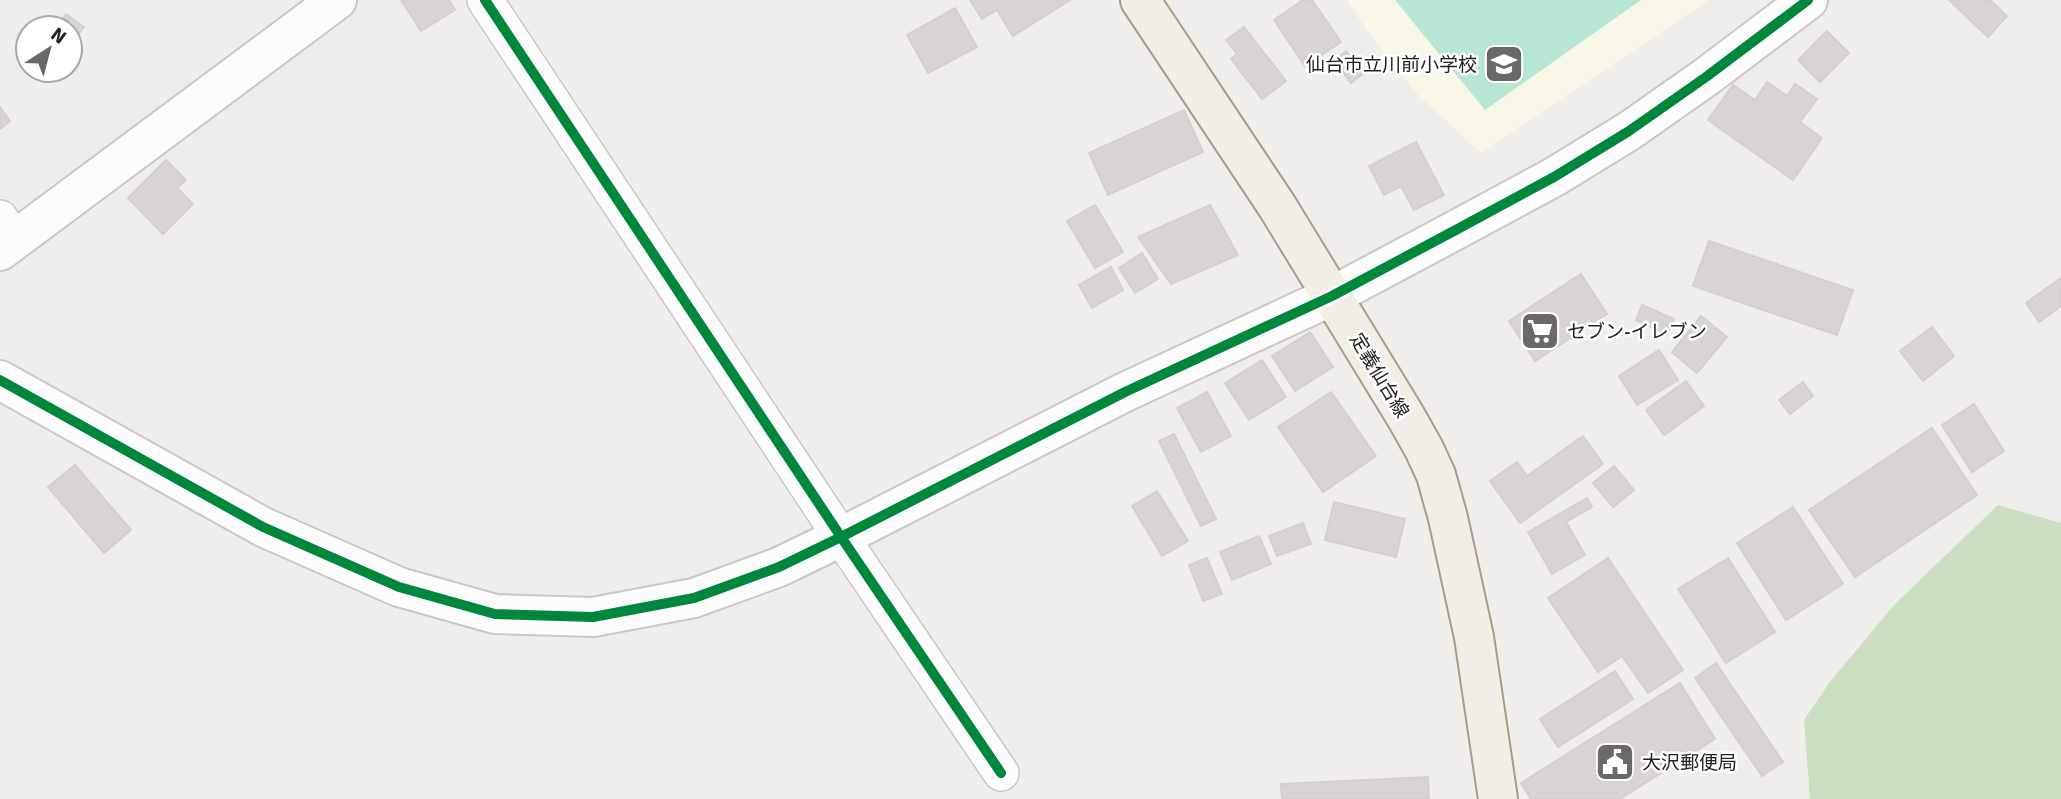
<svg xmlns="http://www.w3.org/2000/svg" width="2061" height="799" viewBox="0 0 2061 799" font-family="Signika,'Noto Sans JP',sans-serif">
	<rect width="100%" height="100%" fill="#f0eeeb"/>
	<path fill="#f8f7e8" d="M1347 0H1709L1481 153 1418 95 1368 32Z"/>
	<path fill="#cbdec1" d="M1998 505 2061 523V799H1810L1804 720 1829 683 1895 604Z"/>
	<path fill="#b7e6d2" d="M1395 0H1641L1485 110Z"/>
	<g fill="#d7d4d2" stroke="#d3d0cc" stroke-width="2">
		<path d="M401 0H449L455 10 421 31Z"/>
		<path d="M970 0H1070L1013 36 997 10 982 19Z"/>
		<path d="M1303 0H1312L1341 42 1305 66 1274 20Z"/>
		<path d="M1949 0H1990L2007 16 1988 37Z"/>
		<path d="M955 8 977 47 928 73 907 35Z"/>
		<path d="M66 14 84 27 74 40 70 38V28L56 27Z"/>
		<path d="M1244 27 1286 81 1262 99 1231 59 1237 54 1226 40Z"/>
		<path d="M1827 31 1849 53 1820 82 1798 60Z"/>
		<path d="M1346 51 1362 75 1351 83 1334 60Z"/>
		<path d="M1767 82 1787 96 1795 84 1817 99 1800 122 1822 138 1793 180 1708 120 1733 85 1755 100Z"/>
		<path d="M0 107 10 121 0 129Z"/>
		<path d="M1184 110 1203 152 1108 195 1089 153Z"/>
		<path d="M1416 142 1444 195 1414 210 1401 186 1384 195 1369 166Z"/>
		<path d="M166 160 186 180 177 188 193 204 163 234 128 198Z"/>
		<path d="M1095 205 1123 252 1095 268 1067 221Z"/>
		<path d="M1210 205 1238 255 1171 284 1138 237Z"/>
		<path d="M1709 241 1853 290 1837 335 1693 286Z"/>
		<path d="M1142 253 1158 279 1135 293 1119 268Z"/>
		<path d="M1111 267 1123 290 1092 308 1079 285Z"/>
		<path d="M1581 274 1607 314 1535 361 1509 321Z"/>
		<path d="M2061 278V306L2039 322 2026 303Z"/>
		<path d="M1642 305 1674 319 1667 334 1636 320Z"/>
		<path d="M1701 316 1727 337 1697 373 1672 352Z"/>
		<path d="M1932 327 1954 356 1923 381 1900 351Z"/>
		<path d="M1310 332 1333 367 1295 391 1272 356Z"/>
		<path d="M1659 350 1678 380 1637 405 1619 376Z"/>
		<path d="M1262 360 1286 397 1249 420 1225 383Z"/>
		<path d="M1686 381 1704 406 1664 435 1646 410Z"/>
		<path d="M1803 382 1813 396 1790 414 1779 400Z"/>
		<path d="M1207 392 1231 436 1201 452 1177 408Z"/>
		<path d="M1331 392 1376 456 1323 492 1278 427Z"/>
		<path d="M1974 404 2004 451 1972 472 1942 425Z"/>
		<path d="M1932 428 1977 495 1855 577 1809 510Z"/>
		<path d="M1174 434 1216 519 1201 526 1159 441Z"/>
		<path d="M1583 436 1603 464 1520 523 1490 481 1517 462 1527 476Z"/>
		<path d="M75 465 131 530 104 553 48 487Z"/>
		<path d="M1614 466 1634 490 1613 507 1593 483Z"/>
		<path d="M1157 491 1188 541 1162 556 1132 506Z"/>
		<path d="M1587 498 1592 507 1566 522 1585 555 1552 574 1528 532Z"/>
		<path d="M1334 502 1405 519 1396 557 1325 540Z"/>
		<path d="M1793 507 1843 584 1786 620 1737 543Z"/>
		<path d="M1303 523 1311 544 1277 556 1269 536Z"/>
		<path d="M1259 536 1271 564 1232 580 1220 552Z"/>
		<path d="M1207 558 1222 594 1203 601 1189 565Z"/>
		<path d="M1608 558 1683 670 1648 693 1622 656 1598 672 1548 598Z"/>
		<path d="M1728 558 1775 632 1726 663 1678 589Z"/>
		<path d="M1716 663 1783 762 1762 776 1695 678Z"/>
		<path d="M1615 671 1633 699 1558 747 1540 719Z"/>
		<path d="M1680 683 1715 739 1620 799H1531L1521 783Z"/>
		<path d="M1428 777 1429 799H1282L1281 784Z"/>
	</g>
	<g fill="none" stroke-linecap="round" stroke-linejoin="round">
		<g stroke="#c9c8c7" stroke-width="38">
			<g id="minor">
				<path d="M485 0 841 537 1001 773"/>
				<path d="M0 218 14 241"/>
			</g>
		</g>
		<g stroke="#c9c8c7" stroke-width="42">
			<g id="tertiary">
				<path d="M0 251 337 0"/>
				<path d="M0 380 263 527 399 587 495 614 593 617 694 598 779 567 841 537 1125 392 1332 296 1452 232 1554 177 1629 131 1706 77 1808 0"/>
			</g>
		</g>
		<g stroke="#a79c86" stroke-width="42">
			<path id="primary" d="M1140 0 1277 206 1406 417 1424 449 1436 475 1448 518 1474 637 1498 799"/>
		</g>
		<use href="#minor" stroke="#fdfcfc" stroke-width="35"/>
		<use href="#tertiary" stroke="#fdfcfc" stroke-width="38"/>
		<use href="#primary" stroke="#f3ede7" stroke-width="38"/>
		<g stroke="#fff" stroke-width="15">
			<g id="cycleway">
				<path d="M485 0 841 537 1001 773"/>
				<path d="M0 380 263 527 399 587 495 614 593 617 694 598 779 567 841 537 1125 392 1332 296 1452 232 1554 177 1629 131 1706 77 1808 0"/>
			</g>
		</g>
		<use href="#cycleway" stroke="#00873e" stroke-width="10"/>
	</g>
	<defs>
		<g id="school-square" transform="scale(2.0125)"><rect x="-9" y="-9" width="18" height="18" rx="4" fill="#6a6968" stroke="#fff"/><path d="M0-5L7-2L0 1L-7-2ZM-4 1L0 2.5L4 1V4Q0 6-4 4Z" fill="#fff"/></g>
		<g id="supermarket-square" transform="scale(2.0125)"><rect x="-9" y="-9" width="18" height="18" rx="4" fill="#6a6968" stroke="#fff"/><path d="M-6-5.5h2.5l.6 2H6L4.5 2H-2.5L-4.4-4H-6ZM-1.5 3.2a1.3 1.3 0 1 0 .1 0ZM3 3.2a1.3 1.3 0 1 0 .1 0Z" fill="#fff"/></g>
		<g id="civic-square" transform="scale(2.0125)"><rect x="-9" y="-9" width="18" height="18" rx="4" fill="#6a6968" stroke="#fff"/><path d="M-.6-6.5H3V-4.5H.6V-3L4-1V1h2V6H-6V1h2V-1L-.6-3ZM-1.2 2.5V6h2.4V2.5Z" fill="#fff"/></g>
	</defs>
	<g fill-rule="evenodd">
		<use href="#school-square" x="1504" y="64"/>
		<use href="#supermarket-square" x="1540" y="331"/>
		<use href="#civic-square" x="1615" y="762"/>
	</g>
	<g text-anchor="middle" stroke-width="5" stroke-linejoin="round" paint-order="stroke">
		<g font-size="19" fill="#222" stroke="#fff" text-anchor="start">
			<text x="1477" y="71" text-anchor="end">仙台市立川前小学校</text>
			<text x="1567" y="338">セブン-イレブン</text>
			<text x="1642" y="769">大沢郵便局</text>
		</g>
		<g font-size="19" fill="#222" stroke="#fff">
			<text transform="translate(1380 375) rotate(59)" y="7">定義仙台線</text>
		</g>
	</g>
	<g transform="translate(49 49) rotate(36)"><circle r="33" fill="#ffffff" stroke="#a7a7a7" stroke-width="2"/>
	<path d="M0-5L12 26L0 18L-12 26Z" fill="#6a6968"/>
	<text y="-10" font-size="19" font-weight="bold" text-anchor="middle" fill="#222222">N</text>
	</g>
</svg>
